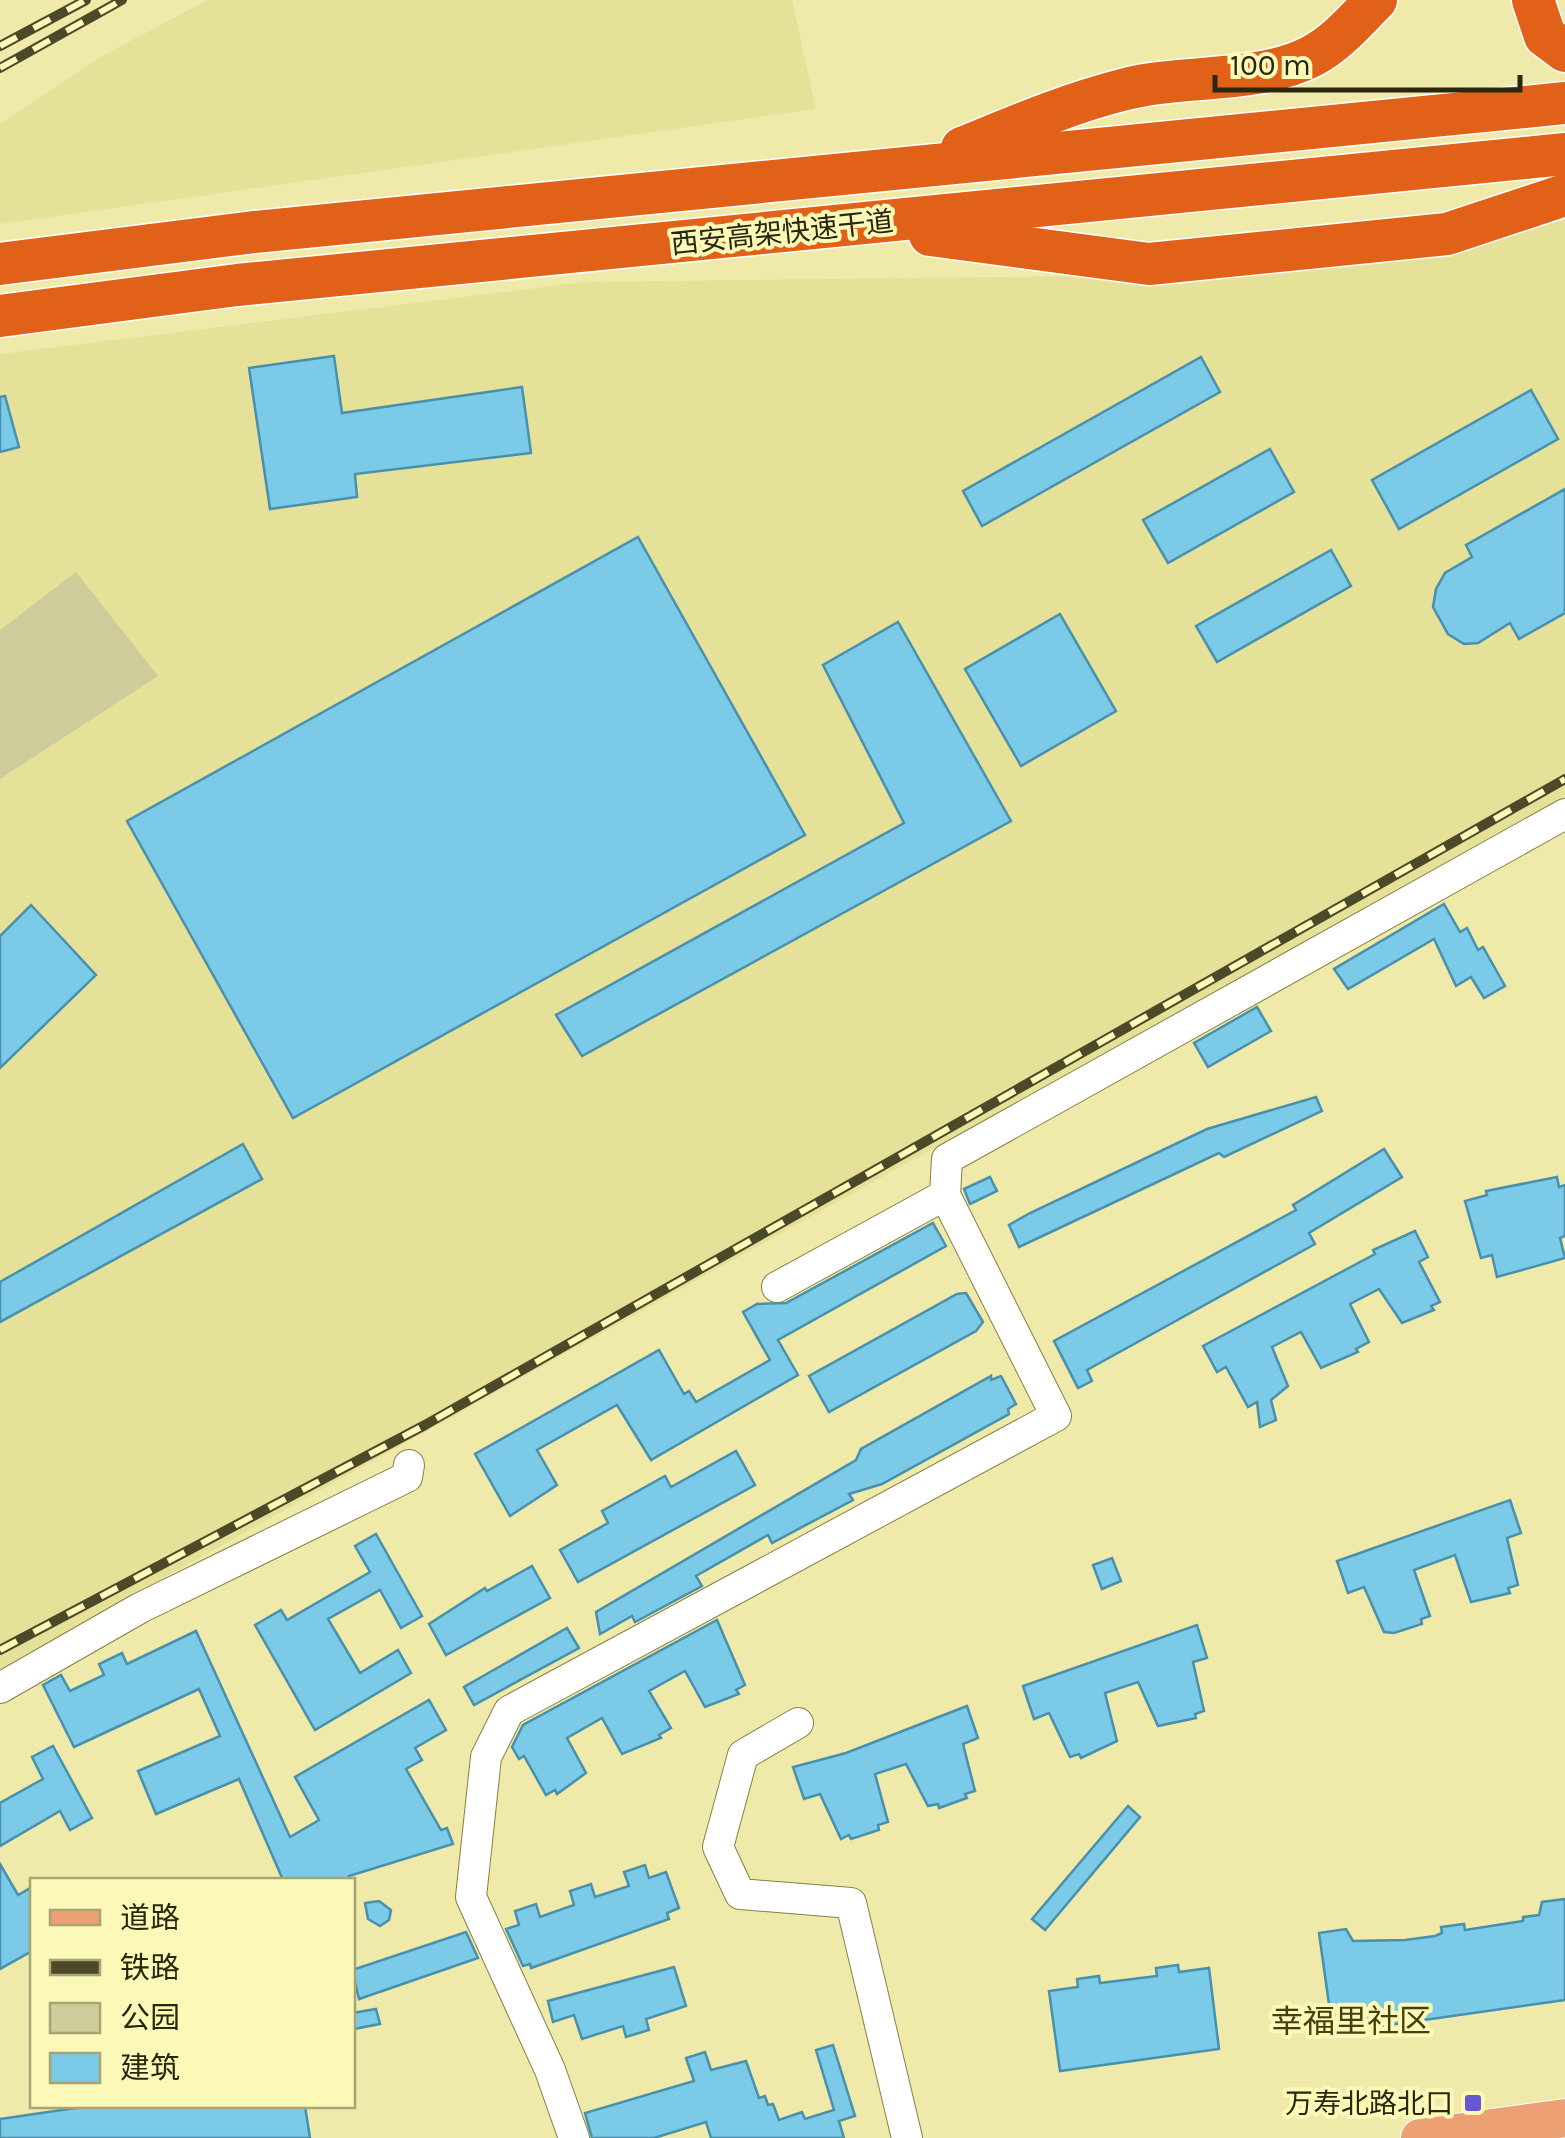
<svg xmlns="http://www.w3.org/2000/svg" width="1565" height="2138" viewBox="0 0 1565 2138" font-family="Karla,'Noto Sans SC',sans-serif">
	<rect width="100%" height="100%" fill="#efeaaa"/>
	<g fill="#e6e198">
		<path d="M208 0H792L816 109 0 224V124L102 56Z"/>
		<path d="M1565 220V796L0 1669V354L585 282 1070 276 1480 242Z"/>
	</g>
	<path fill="#cfcc9b" d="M76 572 158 676 0 779V630Z"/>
	<g fill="#7bcae8" stroke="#4890ab" stroke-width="2.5">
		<path d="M334 356 342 413 522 387 531 453 355 474 357 497 270 509 249 368Z"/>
		<path d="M1201 357 1220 392 982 526 963 491Z"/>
		<path d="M1531 390 1558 439 1399 529 1372 480Z"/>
		<path d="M5 396 19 447 0 452V397Z"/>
		<path d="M1270 449 1294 492 1168 563 1143 520Z"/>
		<path d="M1565 489V613L1519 639 1510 623 1478 643 1464 644 1448 634 1433 607 1436 589 1445 573 1472 557 1466 545Z"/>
		<path d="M638 537 805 835 293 1118 127 821Z"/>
		<path d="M1331 550 1351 586 1217 662 1196 626Z"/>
		<path d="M1060 614 1116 711 1021 766 965 669Z"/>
		<path d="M898 622 1011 821 582 1056 556 1015 904 823 823 665Z"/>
		<path d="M1444 904 1460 932 1467 928 1478 950 1483 947 1505 986 1484 998 1471 977 1456 986 1434 939 1348 989 1334 969Z"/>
		<path d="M31 905 96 975 0 1068V936Z"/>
		<path d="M1257 1007 1271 1031 1208 1067 1194 1043Z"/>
		<path d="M1316 1097 1322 1111 1224 1157 1219 1153 1019 1247 1009 1225 1030 1213 1207 1129Z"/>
		<path d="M243 1144 262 1179 0 1322V1282Z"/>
		<path d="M1384 1149 1402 1177 1309 1233 1315 1244 1087 1370 1092 1381 1078 1388 1054 1341 1296 1210 1293 1205Z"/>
		<path d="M990 1177 997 1191 970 1204 964 1189Z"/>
		<path d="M1557 1177 1559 1187 1565 1185V1236L1560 1238 1565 1258 1497 1277 1492 1255 1481 1258 1465 1201 1487 1195 1486 1191Z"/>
		<path d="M933 1223 946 1246 778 1340 798 1375 651 1460 617 1405 537 1450 557 1485 510 1516 475 1454 659 1350 684 1394 689 1391 696 1402 770 1360 743 1312 757 1304 786 1303Z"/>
		<path d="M1415 1231 1428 1257 1419 1262 1440 1302 1431 1306 1434 1310 1402 1323 1379 1289 1350 1304 1369 1342 1356 1349 1358 1352 1321 1368 1301 1332 1272 1347 1288 1386 1271 1400 1276 1420 1260 1427 1257 1402 1248 1407 1226 1367 1217 1372 1203 1346 1375 1254 1373 1250Z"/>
		<path d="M966 1293 983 1322 976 1331 829 1412 809 1376 957 1294Z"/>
		<path d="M991 1376V1380L1001 1376 1016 1404 1008 1409 1009 1414 882 1484 849 1494 853 1500 772 1543 768 1535 696 1576 702 1586 635 1622 632 1616 600 1634 596 1612 856 1460 861 1449Z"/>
		<path d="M736 1451 755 1485 578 1582 560 1550 608 1523 602 1511 665 1476 671 1487Z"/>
		<path d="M1510 1500 1521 1533 1507 1538 1518 1585 1508 1588 1510 1593 1471 1602 1455 1555 1414 1570 1430 1616 1421 1619 1422 1624 1394 1633 1384 1632 1364 1587 1348 1593 1337 1561Z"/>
		<path d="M376 1534 422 1616 401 1628 380 1590 328 1619 360 1673 398 1650 411 1673 315 1730 255 1625 281 1610 287 1620 370 1572 355 1546Z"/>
		<path d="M1112 1558 1121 1581 1102 1589 1093 1565Z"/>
		<path d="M532 1566 550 1598 446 1655 429 1624 485 1588 487 1591Z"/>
		<path d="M717 1620 745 1685 736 1690 739 1694 705 1707 685 1671 649 1691 671 1728 659 1735 661 1738 622 1754 602 1718 567 1738 586 1773 557 1794 555 1790 546 1795 524 1756 519 1759 512 1747 523 1725Z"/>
		<path d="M1197 1625 1207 1658 1193 1662 1204 1711 1195 1714 1196 1718 1158 1726 1138 1682 1105 1693 1117 1741 1081 1758 1079 1754 1070 1757 1049 1713 1034 1719 1023 1686Z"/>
		<path d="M567 1628 579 1648 474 1705 464 1687Z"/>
		<path d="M196 1631 290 1837 319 1820 295 1777 429 1700 446 1730 415 1748 422 1760 406 1769 441 1830 447 1828 453 1844 349 1876 351 1880H283L239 1779 156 1814 138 1771 220 1736 199 1689 74 1747 43 1685 61 1675 70 1691 104 1675 99 1664 122 1653 127 1664Z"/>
		<path d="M967 1706 978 1738 963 1744 975 1791 965 1794 967 1798 939 1808 938 1804 928 1806 906 1764 875 1774 888 1822 878 1825 879 1830 851 1839 849 1835 841 1839 820 1794 804 1799 793 1767 846 1753Z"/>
		<path d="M53 1746 92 1818 70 1830 60 1811 0 1846V1803L43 1779 32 1757Z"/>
		<path d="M1128 1806 1140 1817 1045 1930 1032 1919Z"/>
		<path d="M0 1864 18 1895 32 1887V1951L0 1969Z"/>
		<path d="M645 1865 649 1878 666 1872 679 1908 667 1913 669 1919 531 1968 530 1964 523 1966 506 1929 519 1925 515 1911 536 1904 540 1917 574 1905 570 1891 591 1884 595 1897 629 1886 624 1872Z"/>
		<path d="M1565 1899V2000L1333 2033 1319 1933 1346 1929 1353 1941 1405 1940 1435 1936 1442 1933 1441 1927 1464 1924 1465 1930 1523 1921V1917L1539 1915 1542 1902Z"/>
		<path d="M379 1901 391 1910 389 1920 380 1926 368 1919 365 1903Z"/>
		<path d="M466 1932 478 1958 359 1999 352 1970Z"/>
		<path d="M1178 1965 1179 1972 1209 1968 1219 2049 1060 2071 1049 1991 1078 1987 1077 1979 1099 1976 1100 1983 1157 1976 1156 1968Z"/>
		<path d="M674 1967 686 2006 646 2019 649 2030 626 2037 623 2026 582 2039 574 2015 553 2022 548 2001Z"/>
		<path d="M376 2009 380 2024 354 2029 352 2013Z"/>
		<path d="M833 2045 855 2116 839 2121 844 2138H711L706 2122 654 2138H592L585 2113 694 2081 686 2058 705 2052 711 2070 746 2061 759 2098 765 2096 768 2105 773 2104 779 2120 802 2112 805 2119 834 2110 816 2050Z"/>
		<path d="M89 2106H305L310 2138H0V2119Z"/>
	</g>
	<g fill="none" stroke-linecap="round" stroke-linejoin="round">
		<g stroke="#858144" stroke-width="32">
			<g id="minor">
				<path d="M777 1287 945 1195"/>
				<path d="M0 1688 140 1608 407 1477 409 1465"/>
				<path d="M798 1723 743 1755 718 1847 740 1894 851 1903 907 2138"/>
				<path d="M574 2138 550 2070 471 1897 486 1757 509 1711 1056 1416 945 1195 947 1159 1565 814"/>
			</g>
		</g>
		<g stroke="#fff" stroke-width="40">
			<path id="major" d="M1420 2138 1565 2118"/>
		</g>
		<g stroke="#fff" stroke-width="45">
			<g id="highway">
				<path d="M1533 0 1545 36 1565 51"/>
				<path d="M962 148C1014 127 1067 104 1122 90 1181 74 1259 84 1312 56 1337 43 1356 20 1376 0"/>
				<path d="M930 235 1149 264 1447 234 1565 195"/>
				<path d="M0 264 254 232 1565 103"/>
				<path d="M0 316 237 285 1565 154"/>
			</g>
		</g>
		<use href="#minor" stroke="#fff" stroke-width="30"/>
		<use href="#major" stroke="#eda074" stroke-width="38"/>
		<use href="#highway" stroke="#e16118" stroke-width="42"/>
		<g stroke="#4c4928" stroke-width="10">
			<g id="rail">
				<path d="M0 46 86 0"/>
				<path d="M0 68 122 0"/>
				<path d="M0 1650 425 1425 1565 779"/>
			</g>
		</g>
		<use href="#rail" stroke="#fcf8b7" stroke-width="6" stroke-dasharray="19" stroke-linecap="butt"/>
	</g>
	<rect fill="#6757d0" stroke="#fcf8b7" stroke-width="4" x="1463" y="2093" width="20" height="20" rx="5"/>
	<g text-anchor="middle" stroke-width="8" stroke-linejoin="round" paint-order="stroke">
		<g font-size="28" fill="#29270d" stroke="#fcf8b7">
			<text transform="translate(782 232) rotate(-6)" y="10">西安高架快速干道</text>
		</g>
		<g font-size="28" fill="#29270d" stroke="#fcf8b7" text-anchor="end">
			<text x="1453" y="2113">万寿北路北口</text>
		</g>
		<g font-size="32" fill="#444011" stroke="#fcf8b7">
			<text x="1351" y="2032">幸福里社区</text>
		</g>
	</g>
	<rect x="30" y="1878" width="325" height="230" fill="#fcf8b7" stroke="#a8a473" stroke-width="2.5"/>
	<rect x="50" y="1910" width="50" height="15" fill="#eda074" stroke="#a8a473" stroke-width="2.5"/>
	<text x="120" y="1928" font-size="30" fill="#29270d">道路</text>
	<rect x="50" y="1960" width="50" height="15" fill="#4c4928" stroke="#a8a473" stroke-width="2.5"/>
	<text x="120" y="1978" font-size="30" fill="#29270d">铁路</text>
	<rect x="50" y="2003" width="50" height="30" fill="#cfcc9b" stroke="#a8a473" stroke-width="2.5"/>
	<text x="120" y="2028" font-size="30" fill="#29270d">公园</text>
	<rect x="50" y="2053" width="50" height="30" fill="#7bcae8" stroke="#a8a473" stroke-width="2.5"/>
	<text x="120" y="2078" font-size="30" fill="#29270d">建筑</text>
	<path d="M1215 75v15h305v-15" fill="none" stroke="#29270d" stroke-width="5"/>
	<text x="1230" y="75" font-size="30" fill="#29270d" stroke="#fcf8b7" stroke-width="8" paint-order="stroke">100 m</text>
</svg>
